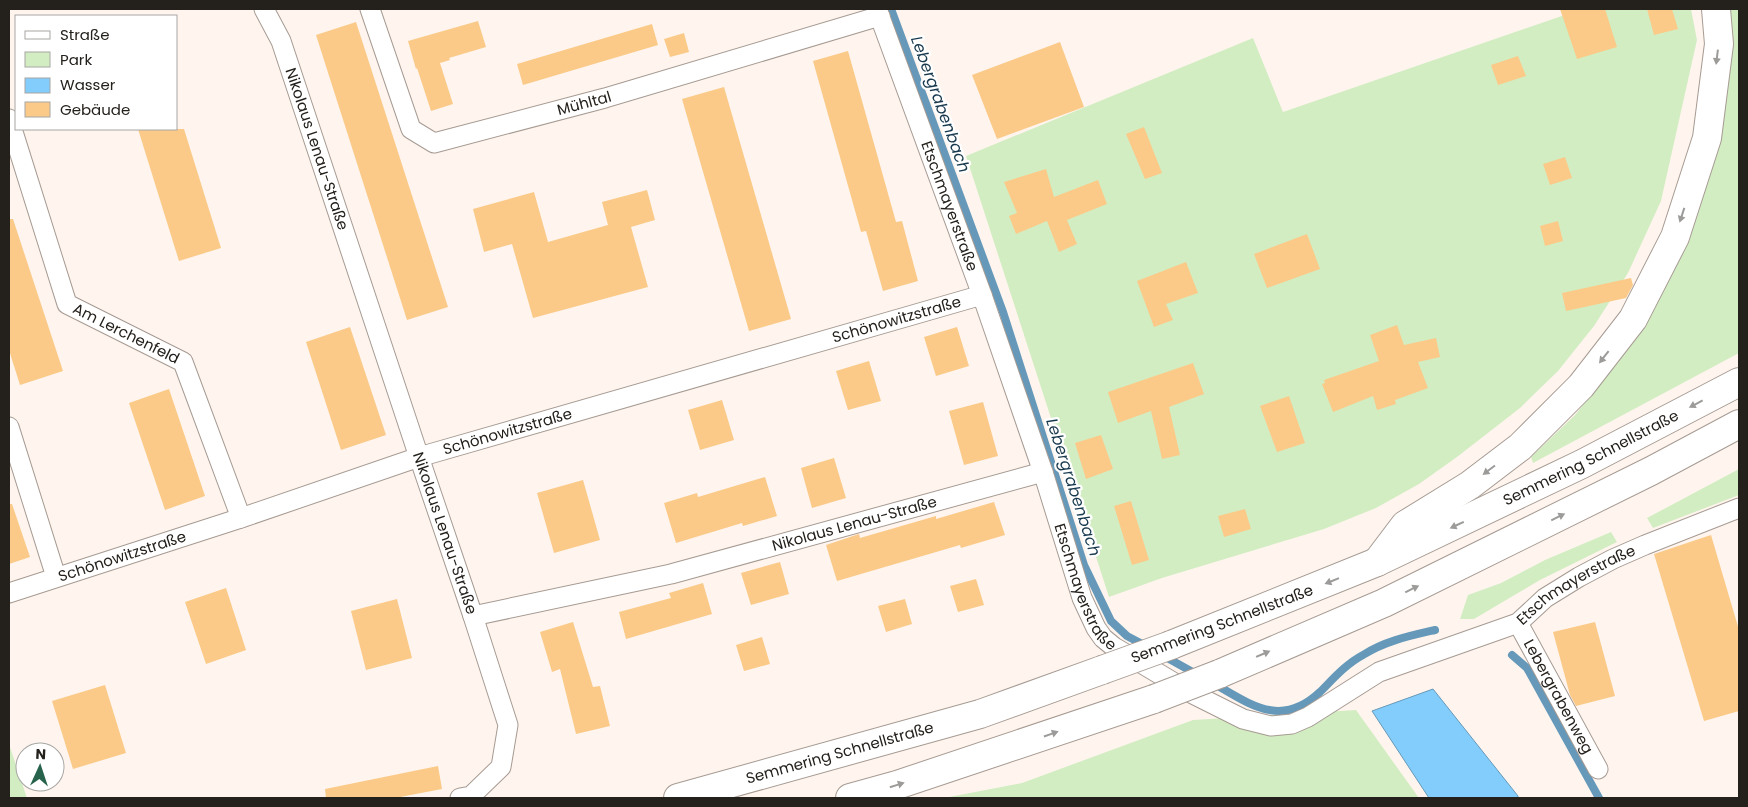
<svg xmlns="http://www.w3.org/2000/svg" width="1748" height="807" viewBox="0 0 1748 807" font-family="Poppins,sans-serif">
	<rect width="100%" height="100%" fill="#fff5ee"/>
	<g fill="#d3edc3">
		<path d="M1582 9H1691L1697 40 1661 201 1628 273 1594 326 1558 371 1520 408 1457 457 1419 484 1376 508 1324 529 1162 578 1109 597 966 156 1253 38 1283 112Z"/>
		<path d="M1728 9H1739V353L1533 463 1531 457 1575 415 1626 352 1652 309Z"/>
		<path d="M1739 469V495L1653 528 1647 518Z"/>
		<path d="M1611 532 1617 542 1540 580 1474 619H1460L1468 595 1501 583 1545 560Z"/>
		<path d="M1356 710 1419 798H944L1022 783 1193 720Z"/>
		<path d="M9 744 27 798H9Z"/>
	</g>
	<path fill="#82cdfc" stroke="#6699b9" d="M1433 689 1518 796V798H1429L1372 711Z"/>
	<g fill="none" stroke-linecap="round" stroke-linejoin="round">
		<g stroke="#6699b9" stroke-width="8">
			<path d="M891 9 1003 312 1084 565 1111 621 1127 636 1146 646"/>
			<path d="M1162 655 1198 675"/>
			<path d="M1512 655 1527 668 1599 798"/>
			<path d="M1213 683C1250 704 1281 729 1320 692 1333 679 1346 664 1363 655 1385 641 1409 636 1435 630"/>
		</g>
	</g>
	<g fill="#fbca88">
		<path d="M1560 9H1605L1617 47 1577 59Z"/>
		<path d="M1647 9H1672L1678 29 1654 35Z"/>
		<path d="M478 21 486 47 449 58 450 60 440 63 453 104 431 111 417 68 416 69 408 41Z"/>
		<path d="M356 22 448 307 407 320 316 35Z"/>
		<path d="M652 24 658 45 523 85 517 64Z"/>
		<path d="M684 33 689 52 670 57 664 39Z"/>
		<path d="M1060 42 1084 107 997 139 972 75Z"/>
		<path d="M848 51 896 222 902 221 918 281 883 291 866 231 861 232 813 61Z"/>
		<path d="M1518 56 1526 76 1498 85 1491 65Z"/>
		<path d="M724 87 791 319 749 331 682 99Z"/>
		<path d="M1144 127 1162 173 1145 179 1126 134Z"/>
		<path d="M138 129H184L221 248 179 261Z"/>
		<path d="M1565 157 1572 178 1550 185 1543 164Z"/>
		<path d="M1046 169 1054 197 1098 180 1107 204 1067 220 1077 244 1059 252 1047 221 1016 234 1009 216 1017 213 1004 182Z"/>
		<path d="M647 190 655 220 631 227 648 287 533 318 512 244 484 252 473 209 534 192 548 242 608 225 602 202Z"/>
		<path d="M9 219H13L63 371 20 385 9 350Z"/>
		<path d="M1558 221 1563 241 1545 246 1540 226Z"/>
		<path d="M1307 234 1320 269 1267 288 1254 254Z"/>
		<path d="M1186 262 1198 293 1166 304 1173 320 1154 327 1137 281Z"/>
		<path d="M1631 278 1633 285 1626 298 1566 311 1562 293Z"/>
		<path d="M1397 325 1404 345 1436 338 1440 357 1418 362 1428 388 1395 400 1396 404 1377 410 1373 396 1333 412 1322 384 1325 383 1324 380 1379 361 1370 335Z"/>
		<path d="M350 327 386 435 341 450 306 342Z"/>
		<path d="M957 327 969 366 936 376 924 337Z"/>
		<path d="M869 361 881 401 848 410 836 371Z"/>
		<path d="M1193 363 1204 394 1169 407 1180 455 1162 459 1151 411 1118 423 1108 392Z"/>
		<path d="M169 389 205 496 165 510 129 403Z"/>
		<path d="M1289 396 1305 443 1277 452 1260 406Z"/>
		<path d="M722 400 734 440 700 450 688 410Z"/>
		<path d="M983 402 998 456 964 465 949 411Z"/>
		<path d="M1101 435 1113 469 1086 479 1075 443Z"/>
		<path d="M834 458 846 498 812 508 801 468Z"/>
		<path d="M765 477 777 516 743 526 742 523 676 543 664 503 697 493 698 497Z"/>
		<path d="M583 480 600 540 554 553 537 493Z"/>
		<path d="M1131 501 1149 560 1132 565 1114 506Z"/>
		<path d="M994 502 1005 535 961 548 960 545 837 581 826 545 859 534 860 538 936 516V519Z"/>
		<path d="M9 504H12L30 557 9 564Z"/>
		<path d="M1245 509 1251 529 1224 537 1218 516Z"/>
		<path d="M1711 535 1739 630V711L1704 721 1654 554Z"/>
		<path d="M780 562 789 594 751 605 741 573Z"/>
		<path d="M976 579 984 605 958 612 950 586Z"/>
		<path d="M703 583 712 614 626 639 619 612 671 598 669 593Z"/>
		<path d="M226 588 246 650 206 664 185 602Z"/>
		<path d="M397 599 412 658 366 670 351 611Z"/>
		<path d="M905 599 912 624 886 632 878 606Z"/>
		<path d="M573 622 593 687 600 686 610 726 576 734 560 669 552 672 540 632Z"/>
		<path d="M1595 622 1615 696 1576 706 1570 695 1553 632Z"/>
		<path d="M762 637 770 664 744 671 736 645Z"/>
		<path d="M105 685 126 753 73 769 52 701Z"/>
		<path d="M438 766 442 789 395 798H326L325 789Z"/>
	</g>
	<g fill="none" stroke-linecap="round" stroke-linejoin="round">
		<g stroke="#a69b93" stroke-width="21">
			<g id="street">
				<path id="s1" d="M264 9 281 41 419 457 473 616 671 574 1043 472"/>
				<path id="s2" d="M370 9 411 129 434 143 605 98 880 16"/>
				<path id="s3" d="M877 9 982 295 1043 472 1082 598 1096 628 1103 638 1114 647 1193 694 1243 719 1271 726 1292 724 1308 717 1379 672 1518 623 1545 598 1579 577 1613 559 1645 545 1739 508"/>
				<path id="s4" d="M9 119 67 304 183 362 241 518"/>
				<path d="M9 427 56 577"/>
				<path id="s5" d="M9 593 241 518 419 457 982 295"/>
				<path id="s6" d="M1518 623 1598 769"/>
				<path d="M460 798 471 796 501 767 508 725 473 616"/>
			</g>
		</g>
		<g stroke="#a69b93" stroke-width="30">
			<g id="highway">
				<path d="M1377 562 1405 525 1470 485 1520 447 1581 386 1633 319 1675 237 1707 138 1719 44 1716 9"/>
				<path id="s7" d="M1171 645 1377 562 1582 464 1739 382"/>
				<path d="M1219 674 1384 603 1651 471 1739 424"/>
				<path id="s8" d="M678 798 980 714 1102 670"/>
				<path d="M850 798 897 785 1154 699"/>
			</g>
		</g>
		<use href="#street" stroke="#fff" stroke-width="19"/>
		<use href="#highway" stroke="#fff" stroke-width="28"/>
		<g stroke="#a69b93" stroke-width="30" stroke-linecap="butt">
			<g id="highway-bridge">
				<path d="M1102 670 1171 645"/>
				<path d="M1154 699 1219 674"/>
			</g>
		</g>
		<use href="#highway-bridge" stroke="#fff" stroke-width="28"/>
	</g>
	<defs><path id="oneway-solid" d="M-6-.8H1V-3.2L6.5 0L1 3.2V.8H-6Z" transform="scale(1.25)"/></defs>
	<g fill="#9c9b99">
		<use href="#oneway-solid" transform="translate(1717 57) rotate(97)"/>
		<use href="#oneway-solid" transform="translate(1682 215) rotate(108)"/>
		<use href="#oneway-solid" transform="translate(1604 357) rotate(128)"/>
		<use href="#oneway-solid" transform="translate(1696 404) rotate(152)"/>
		<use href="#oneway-solid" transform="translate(1489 470) rotate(143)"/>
		<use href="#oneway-solid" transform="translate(1558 517) rotate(-26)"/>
		<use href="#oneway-solid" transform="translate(1457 525) rotate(155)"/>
		<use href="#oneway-solid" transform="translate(1332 581) rotate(158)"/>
		<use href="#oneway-solid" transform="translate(1412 589) rotate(-26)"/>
		<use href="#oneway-solid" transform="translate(1263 654) rotate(-23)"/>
		<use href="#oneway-solid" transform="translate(1051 734) rotate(-19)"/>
		<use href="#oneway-solid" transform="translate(897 785) rotate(-17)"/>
	</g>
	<g text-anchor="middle" stroke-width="4.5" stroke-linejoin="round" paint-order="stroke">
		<g font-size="15" fill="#24201c" stroke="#fff">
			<text dy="5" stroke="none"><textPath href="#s2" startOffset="309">Mühltal</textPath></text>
			<text dy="5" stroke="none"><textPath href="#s1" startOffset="150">Nikolaus Lenau-Straße</textPath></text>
			<text dy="5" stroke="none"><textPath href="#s3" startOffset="210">Etschmayerstraße</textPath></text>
			<text dy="5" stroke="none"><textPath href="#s5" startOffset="929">Schönowitzstraße</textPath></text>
			<text dy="5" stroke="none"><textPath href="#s4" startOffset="260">Am Lerchenfeld</textPath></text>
			<text dy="5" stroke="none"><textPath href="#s5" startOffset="524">Schönowitzstraße</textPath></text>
			<text dy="5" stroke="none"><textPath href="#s7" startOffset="460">Semmering Schnellstraße</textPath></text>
			<text dy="5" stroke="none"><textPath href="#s1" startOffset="1035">Nikolaus Lenau-Straße</textPath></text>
			<text dy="5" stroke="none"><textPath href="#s1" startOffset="555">Nikolaus Lenau-Straße</textPath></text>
			<text dy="5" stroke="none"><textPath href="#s5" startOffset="119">Schönowitzstraße</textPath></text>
			<text dy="5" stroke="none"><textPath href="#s3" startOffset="615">Etschmayerstraße</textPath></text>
			<text dy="5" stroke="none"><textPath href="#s3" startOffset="1200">Etschmayerstraße</textPath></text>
			<text transform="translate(1222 624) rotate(-21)" y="5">Semmering Schnellstraße</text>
			<text dy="5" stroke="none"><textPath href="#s6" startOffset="84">Lebergrabenweg</textPath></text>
			<text dy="5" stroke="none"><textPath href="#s8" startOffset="168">Semmering Schnellstraße</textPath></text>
		</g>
		<g font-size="16" font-style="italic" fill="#18394d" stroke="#fff">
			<text transform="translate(941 104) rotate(70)" y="6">Lebergrabenbach</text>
			<text transform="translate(1074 487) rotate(72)" y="6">Lebergrabenbach</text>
		</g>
	</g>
	<rect width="1748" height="807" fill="none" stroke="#24201c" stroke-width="20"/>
	<rect x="15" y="15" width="162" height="115" fill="#ffffff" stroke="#a7a6a4"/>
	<rect x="25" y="31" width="25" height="8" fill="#ffffff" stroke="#a7a6a4"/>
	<text x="60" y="40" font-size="15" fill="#24201c">Straße</text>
	<rect x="25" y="52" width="25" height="15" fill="#d3edc3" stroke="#a7a6a4"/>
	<text x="60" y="65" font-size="15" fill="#24201c">Park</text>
	<rect x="25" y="78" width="25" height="15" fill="#82cdfc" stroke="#a7a6a4"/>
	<text x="60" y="90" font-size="15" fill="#24201c">Wasser</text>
	<rect x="25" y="102" width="25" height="15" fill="#fbca88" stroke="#a7a6a4"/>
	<text x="60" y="115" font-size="15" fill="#24201c">Gebäude</text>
	<g transform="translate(40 767) rotate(3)"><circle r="24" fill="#ffffff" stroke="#a7a6a4"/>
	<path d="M0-4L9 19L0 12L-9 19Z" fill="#27624c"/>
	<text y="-8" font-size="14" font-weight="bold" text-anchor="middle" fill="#24201c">N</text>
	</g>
</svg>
